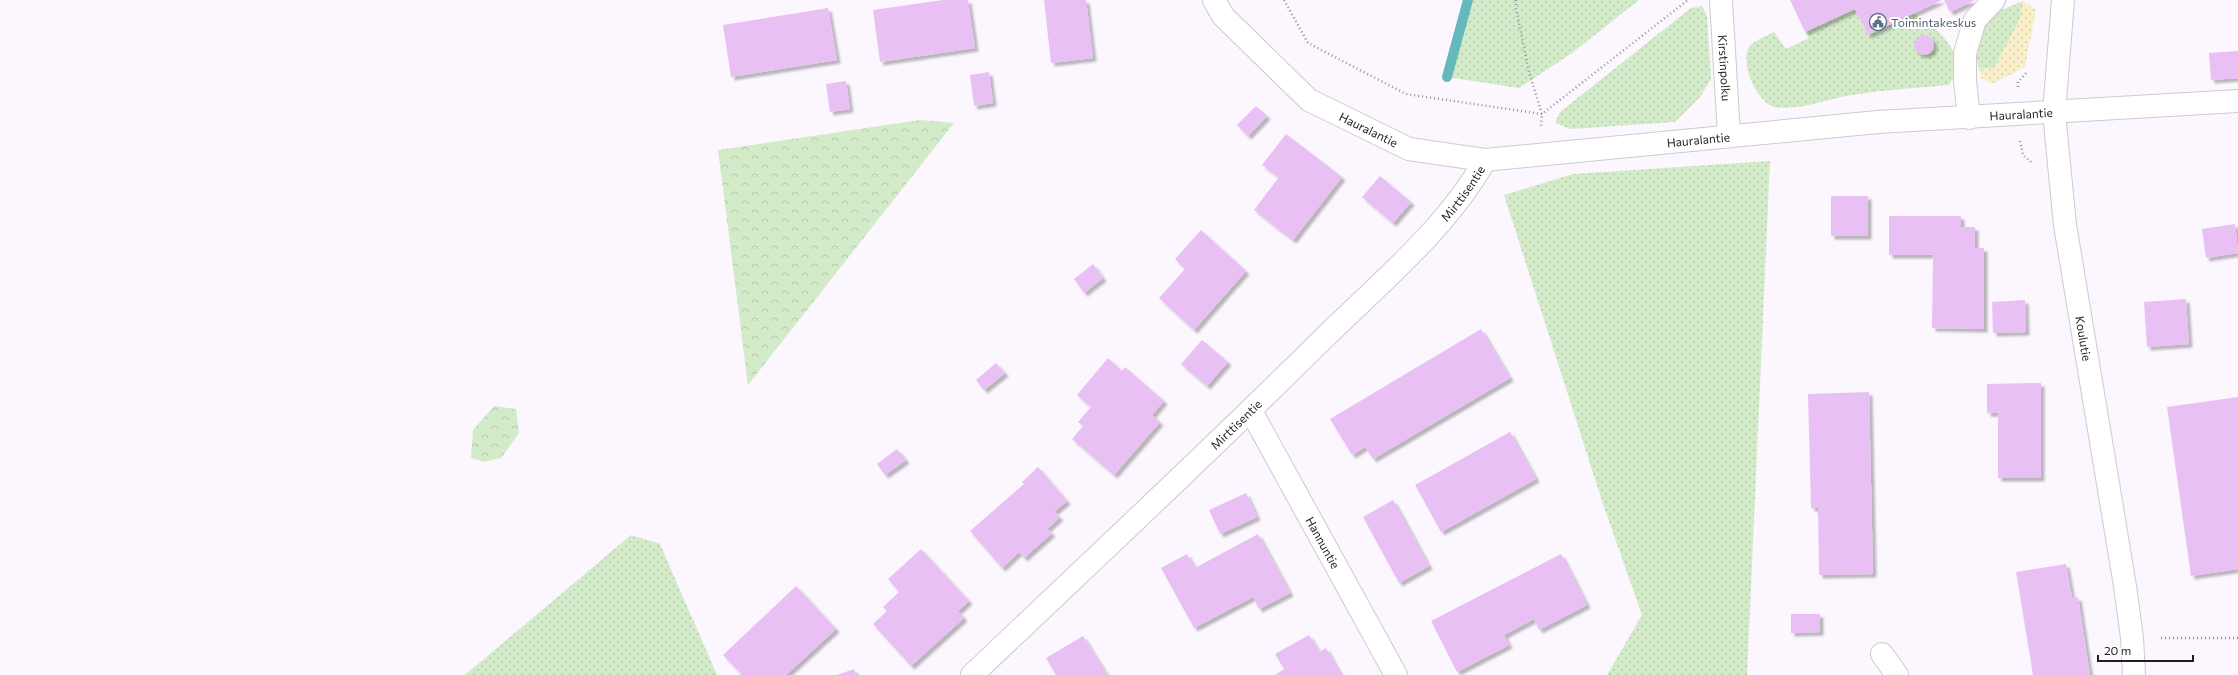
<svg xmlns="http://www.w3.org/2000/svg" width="2238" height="675" font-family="Commissioner,sans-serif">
<defs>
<pattern id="grass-dots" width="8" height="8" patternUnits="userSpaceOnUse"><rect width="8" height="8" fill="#d3ebc8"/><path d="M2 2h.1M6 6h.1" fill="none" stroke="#b5c9ac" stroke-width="1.8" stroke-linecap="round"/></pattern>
<pattern id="forest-crowns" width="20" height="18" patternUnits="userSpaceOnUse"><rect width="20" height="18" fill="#d3ebc8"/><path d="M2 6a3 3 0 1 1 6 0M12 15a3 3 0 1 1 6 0" fill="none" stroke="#b5c9ac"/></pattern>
<pattern id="sand-dots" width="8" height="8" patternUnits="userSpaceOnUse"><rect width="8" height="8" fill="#f9efc9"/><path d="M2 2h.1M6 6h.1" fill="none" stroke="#d5ccac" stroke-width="1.8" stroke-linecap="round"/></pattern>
<filter id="shadow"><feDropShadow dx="3.5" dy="3.5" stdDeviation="1" flood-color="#0004"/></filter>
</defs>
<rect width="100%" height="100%" fill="#fcf6fe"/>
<!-- grass -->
<g fill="url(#grass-dots)">
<polygon points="1468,0 1639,0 1572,53 1519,88 1447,77"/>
<polygon points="2023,1 2020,19 1994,68 1979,69 1976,54 1981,26 2001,10"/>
<polygon points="1702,6 1707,16 1711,79 1700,97 1675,122 1571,129 1555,123 1560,112 1691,8"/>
<path d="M1855 9 1868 35 1914 13C1931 24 1961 47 1956 71 1955 76 1951 81 1949 85 1915 88 1880 90 1846 96 1820 101 1803 110 1775 107 1757 104 1738 60 1750 46 1755 40 1767 36 1774 32L1786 49 1809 38 1805 32Z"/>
<polygon points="1770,161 1747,675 1607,675 1642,615 1603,504 1504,195 1573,174"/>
<polygon points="631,535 660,544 717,675 465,675"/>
</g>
<!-- forest -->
<g fill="url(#forest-crowns)">
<polygon points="920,120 954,123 748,385 718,150"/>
<polygon points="494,406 516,409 519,433 501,458 484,462 471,458 473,430"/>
</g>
<!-- sand -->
<polygon fill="url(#sand-dots)" points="2023,1 2036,10 2025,67 1992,84 1981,78 1979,69 1994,68 2020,19"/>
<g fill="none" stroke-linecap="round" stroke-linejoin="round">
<!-- stream -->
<polyline stroke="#63b9bb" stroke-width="10" points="1447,77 1468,0"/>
</g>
<!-- building -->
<g fill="#e9c0f4" filter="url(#shadow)">
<polygon points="943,0 968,0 975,48 880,62 873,10"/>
<polygon points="1044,0 1086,0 1093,58 1051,63"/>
<polygon points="1790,0 1942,0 1868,35 1855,9 1805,32"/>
<polygon points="1944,0 1975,0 1950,12"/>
<polygon points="828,8 837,60 731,77 723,25"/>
<circle cx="1924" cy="45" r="10"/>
<polygon points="2238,51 2238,78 2211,80 2209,53"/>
<polygon points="989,72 993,103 974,106 970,75"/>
<polygon points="846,81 850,109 830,112 826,84"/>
<polygon points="1256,106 1267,116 1248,136 1237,125"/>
<polygon points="1286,134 1342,177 1293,240 1254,210 1279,177 1262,165"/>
<polygon points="1380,176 1411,202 1393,223 1362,197"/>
<rect x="1831" y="196" width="37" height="40"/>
<polygon points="1889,216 1961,216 1961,227 1975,227 1975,248 1984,248 1984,329 1932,328 1933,255 1889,255"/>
<polygon points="2235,224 2238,253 2206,258 2202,229"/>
<polygon points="1201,230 1246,271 1194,330 1159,298 1185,269 1175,259"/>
<polygon points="1093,264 1103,278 1084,293 1074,279"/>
<polygon points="2186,299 2189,344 2147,347 2144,302"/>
<polygon points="2025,300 2026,332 1993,333 1992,302"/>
<polygon points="1481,329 1510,378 1373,459 1365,447 1352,455 1330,419"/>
<polygon points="1202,340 1228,362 1207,386 1181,364"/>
<polygon points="1108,358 1122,371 1125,367 1164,401 1152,415 1160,422 1114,475 1072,439 1083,426 1078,422 1091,407 1077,395"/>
<polygon points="996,363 1005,373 984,390 976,380"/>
<polygon points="2041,383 2041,478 1998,478 1998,413 1987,413 1987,384"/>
<polygon points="1869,392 1873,574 1819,575 1818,508 1811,508 1808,394"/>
<polygon points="2238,397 2238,569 2191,576 2167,407"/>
<polygon points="1510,432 1536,479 1441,532 1415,485"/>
<polygon points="897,449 906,460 885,475 877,464"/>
<polygon points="1038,467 1067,501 1054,512 1060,517 1047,529 1052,533 1024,558 1019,552 1002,568 970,531 1024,484 1022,482"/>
<polygon points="1246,493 1257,517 1220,534 1209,510"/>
<polygon points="1393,500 1429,566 1399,583 1363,517"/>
<polygon points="1258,534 1290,593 1259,609 1253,597 1194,628 1161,568 1187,554 1195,568"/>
<polygon points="921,549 969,601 958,611 964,618 911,666 873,624 887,611 883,607 899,592 888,579"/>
<polygon points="1561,554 1587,605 1539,630 1534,619 1504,635 1509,645 1457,672 1431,621"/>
<polygon points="2066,564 2072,598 2078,597 2090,675 2033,675 2016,572"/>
<polygon points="796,586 836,629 786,675 742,675 723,655"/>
<polygon points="1791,614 1820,614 1820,632 1791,633"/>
<polygon points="1309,635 1319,652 1326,648 1341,675 1275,675 1284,669 1275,654"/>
<polygon points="1083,636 1107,675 1056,675 1046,658"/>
<polygon points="854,669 856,675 837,675"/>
</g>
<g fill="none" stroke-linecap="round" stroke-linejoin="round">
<!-- minor casing -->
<g stroke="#cfc9d0" stroke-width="24">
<g id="minor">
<path id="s1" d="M1214 0 1223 16 1309 100 1409 149 1485 160 1878 122 2238 101"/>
<path id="s2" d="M1721 0 1729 136"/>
<path id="s3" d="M2063 0 2054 113 2065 225 2125 586 2132 638 2134 675"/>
<polyline points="1969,118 1965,81 1965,53 1975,20 1994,0"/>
<path id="s4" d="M1251 411 1396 675"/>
<polyline points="1882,654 1897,675"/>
<path id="s5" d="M972 675C1090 563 1209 452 1324 338 1379 284 1448 227 1485 160"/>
</g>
</g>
<!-- path -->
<g stroke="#989399" stroke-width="2.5" stroke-dasharray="1 3" stroke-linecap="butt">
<polyline points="1284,0 1308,43 1406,94 1542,114 1688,0"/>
<polyline points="1516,0 1516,8 1529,72 1542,114 1541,126"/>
<polyline points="2018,87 2018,82 2028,71"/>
<polyline points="2020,141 2023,155 2031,162"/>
<polyline points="2161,638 2238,638"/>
</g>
<!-- minor -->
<use href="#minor" stroke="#fff" stroke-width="22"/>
</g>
<!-- icons -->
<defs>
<g id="civic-ring" transform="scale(0.9)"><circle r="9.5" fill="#fff" stroke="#5c6f8a" stroke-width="1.5"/><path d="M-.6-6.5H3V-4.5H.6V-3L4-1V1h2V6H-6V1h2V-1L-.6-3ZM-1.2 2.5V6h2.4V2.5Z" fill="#5c6f8a"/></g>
</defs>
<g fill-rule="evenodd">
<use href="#civic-ring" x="1878" y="22"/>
</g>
<g text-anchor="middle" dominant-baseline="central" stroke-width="4" stroke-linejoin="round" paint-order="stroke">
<!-- service labels -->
<g font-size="12" fill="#4e5e75" stroke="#fff" text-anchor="start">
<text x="1891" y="22">Toimintakeskus</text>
</g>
<!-- street labels -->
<g font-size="12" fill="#211e21" stroke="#fff">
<text stroke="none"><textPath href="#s2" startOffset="68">Kirstinpolku</textPath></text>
<text stroke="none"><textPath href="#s1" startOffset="865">Hauralantie</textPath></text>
<text stroke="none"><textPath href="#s1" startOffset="205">Hauralantie</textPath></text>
<text stroke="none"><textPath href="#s1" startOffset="541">Hauralantie</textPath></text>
<text stroke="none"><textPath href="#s5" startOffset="688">Mirttisentie</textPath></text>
<text stroke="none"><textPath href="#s3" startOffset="341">Koulutie</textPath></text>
<text stroke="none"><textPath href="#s5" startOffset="364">Mirttisentie</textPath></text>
<text stroke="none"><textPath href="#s4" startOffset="150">Hannuntie</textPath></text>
</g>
</g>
<!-- scale -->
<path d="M2098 655v6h95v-6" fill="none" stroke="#211e21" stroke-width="2"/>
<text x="2104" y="655" font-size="12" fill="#211e21" stroke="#ffffff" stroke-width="3" paint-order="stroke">20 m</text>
</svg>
